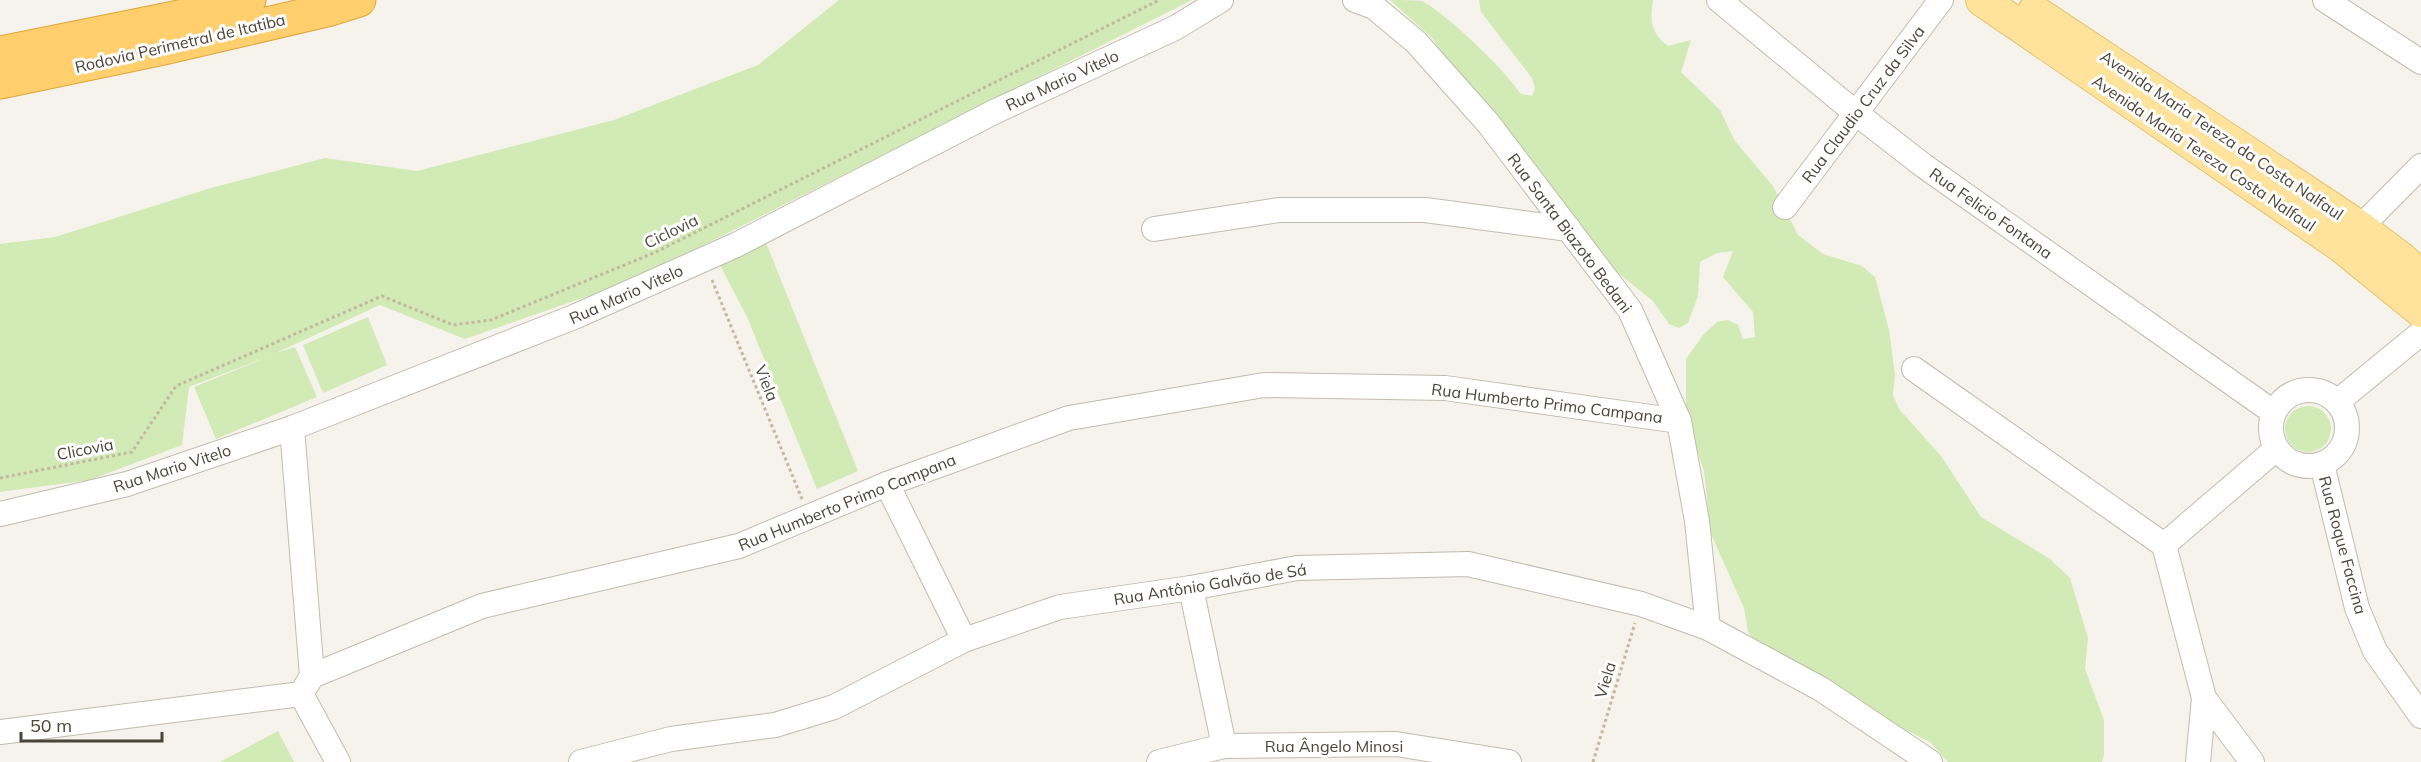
<svg xmlns="http://www.w3.org/2000/svg" width="2421" height="762" font-family="Mulish,sans-serif">
<rect width="100%" height="100%" fill="#f6f3ec"/>
<!-- green -->
<g fill="#d2eab5">
<polygon points="839,0 1192,0 634,280 465,339 380,305 276,353 295,347 317,397 216,439 194,387 275,354 189,387 182,445 90,480 0,492 0,244 55,237 211,188 325,158 417,171 614,120 758,65"/>
<path d="M1390 0C1399 0 1414 0 1422 1 1447 14 1505 70 1521 94L1532 96 1535 88 1532 78 1481 12 1479 0H1653C1650 21 1650 32 1668 46L1691 40 1681 72 1720 110 1735 141 1773 186 1798 235 1823 254 1862 266 1875 277 1889 330 1895 375 1893 395 1899 409 1941 456 1981 517 2050 559 2070 578 2088 638 2085 669 2104 720V755L2102 762H1948L1930 742 1772 664 1748 632 1744 608 1711 534 1704 471 1686 419V359L1704 334 1717 322 1728 320 1738 325 1743 339 1755 337 1753 312 1723 277 1733 251 1717 253 1700 262 1698 296 1688 323 1679 328 1669 324 1653 301 1590 251 1525 177 1432 38Z"/>
<polygon points="766,243 858,471 817,489 747,317 720,265"/>
<polygon points="368,317 387,365 323,393 303,345"/>
<circle cx="2308" cy="429" r="23"/>
<polygon points="278,731 294,762 220,762"/>
</g>
<g fill="none" stroke-linecap="round" stroke-linejoin="round">
<!-- minor casing -->
<g stroke="#c2bbae" stroke-width="26">
<g id="minor">
<polyline points="1355,0 1374,7 1416,42 1488,123 1630,310 1679,421 1697,521 1708,628"/>
<polyline points="1719,0 1857,114 1924,166 2273,412"/>
<polyline points="2325,0 2421,62"/>
<polyline points="1785,207 1941,0"/>
<polyline points="1154,229 1279,210 1425,210 1569,229"/>
<polyline points="2349,239 2421,166"/>
<polyline points="1914,369 2164,545 2204,698 2252,762"/>
<circle cx="2309" cy="428" r="38"/>
<polyline points="2337,402 2421,333"/>
<polyline points="292,428 312,676"/>
<polyline points="2322,464 2357,608 2375,651 2421,716"/>
<polyline points="887,484 964,640"/>
<polyline points="0,514 127,484 292,428 574,317 736,245 994,112 1175,28 1221,0"/>
<polyline points="2164,545 2276,449"/>
<polyline points="1191,588 1224,746"/>
<polyline points="301,694 338,762"/>
<polyline points="0,732 301,694 312,676 482,606 739,546 887,484 1069,418 1264,385 1445,388 1679,421"/>
<polyline points="581,762 671,739 775,725 834,707 964,640 1060,607 1191,588 1297,568 1468,564 1641,604 1708,628 1821,689 1930,762"/>
<polyline points="1159,762 1224,746 1396,744 1509,762"/>
<polyline points="2198,762 2204,698"/>
</g>
</g>
<!-- major casing -->
<g stroke="#e6c16a" stroke-width="34">
<g id="major">
<polyline points="1982,0 2341,246 2421,311"/>
<polyline points="2034,11 2361,228 2402,259 2421,277"/>
</g>
</g>
<!-- highway casing -->
<g stroke="#e0a43c" stroke-width="35">
<g id="highway">
<polyline points="0,53 199,13 249,0"/>
<polyline points="0,82 163,48 327,10 359,0"/>
</g>
</g>
<!-- path -->
<g stroke="#c4b79f" stroke-width="3" stroke-dasharray="3 3" stroke-linecap="butt">
<polyline points="712,280 802,499"/>
<polyline points="0,478 132,452 176,386 382,296 453,325 491,320 656,252 1159,0"/>
<polyline points="1593,762 1635,623"/>
</g>
<!-- minor -->
<use href="#minor" stroke="#fff" stroke-width="24"/>
<!-- major -->
<use href="#major" stroke="#ffe39c" stroke-width="32"/>
<!-- highway -->
<use href="#highway" stroke="#ffcf6e" stroke-width="33"/>
</g>
<g text-anchor="middle" dominant-baseline="central" stroke-width="6" stroke-linejoin="round" paint-order="stroke">
<!-- street labels -->
<g font-size="16" fill="#4b4439" stroke="#fff">
<text transform="translate(180 43) rotate(-13)">Rodovia Perimetral de Itatiba</text>
<text transform="translate(1062 80) rotate(-25)">Rua Mario Vitelo</text>
<text transform="translate(1863 104) rotate(-53)">Rua Claudio Cruz da Silva</text>
<text transform="translate(2222 135) rotate(34)">Avenida Maria Tereza da Costa Nalfaul</text>
<text transform="translate(2204 153) rotate(34)">Avenida Maria Tereza Costa Nalfaul</text>
<text transform="translate(1991 213) rotate(35)">Rua Felicio Fontana</text>
<text transform="translate(671 231) rotate(-26)">Ciclovia</text>
<text transform="translate(1570 233) rotate(53)">Rua Santa Biazoto Bedani</text>
<text transform="translate(626 294) rotate(-24)">Rua Mario Vitelo</text>
<text transform="translate(767 383) rotate(68)">Viela</text>
<text transform="translate(1547 403) rotate(7)">Rua Humberto Primo Campana</text>
<text transform="translate(85 449) rotate(-11)">Clicovia</text>
<text transform="translate(172 468) rotate(-18)">Rua Mario Vitelo</text>
<text transform="translate(847 502) rotate(-22)">Rua Humberto Primo Campana</text>
<text transform="translate(2343 545) rotate(75)">Rua Roque Faccina</text>
<text transform="translate(1210 584) rotate(-9)">Rua Antônio Galvão de Sá</text>
<text transform="translate(1605 680) rotate(-73)">Viela</text>
<text x="1334" y="746">Rua Ângelo Minosi</text>
</g>
</g>
<!-- scale -->
<path d="M21 732v9h141v-9" fill="none" stroke="#4b4439" stroke-width="3"/>
<text x="30" y="732" font-size="18" fill="#4b4439" stroke="#ffffff" stroke-width="4.5" paint-order="stroke">50 m</text>
</svg>
